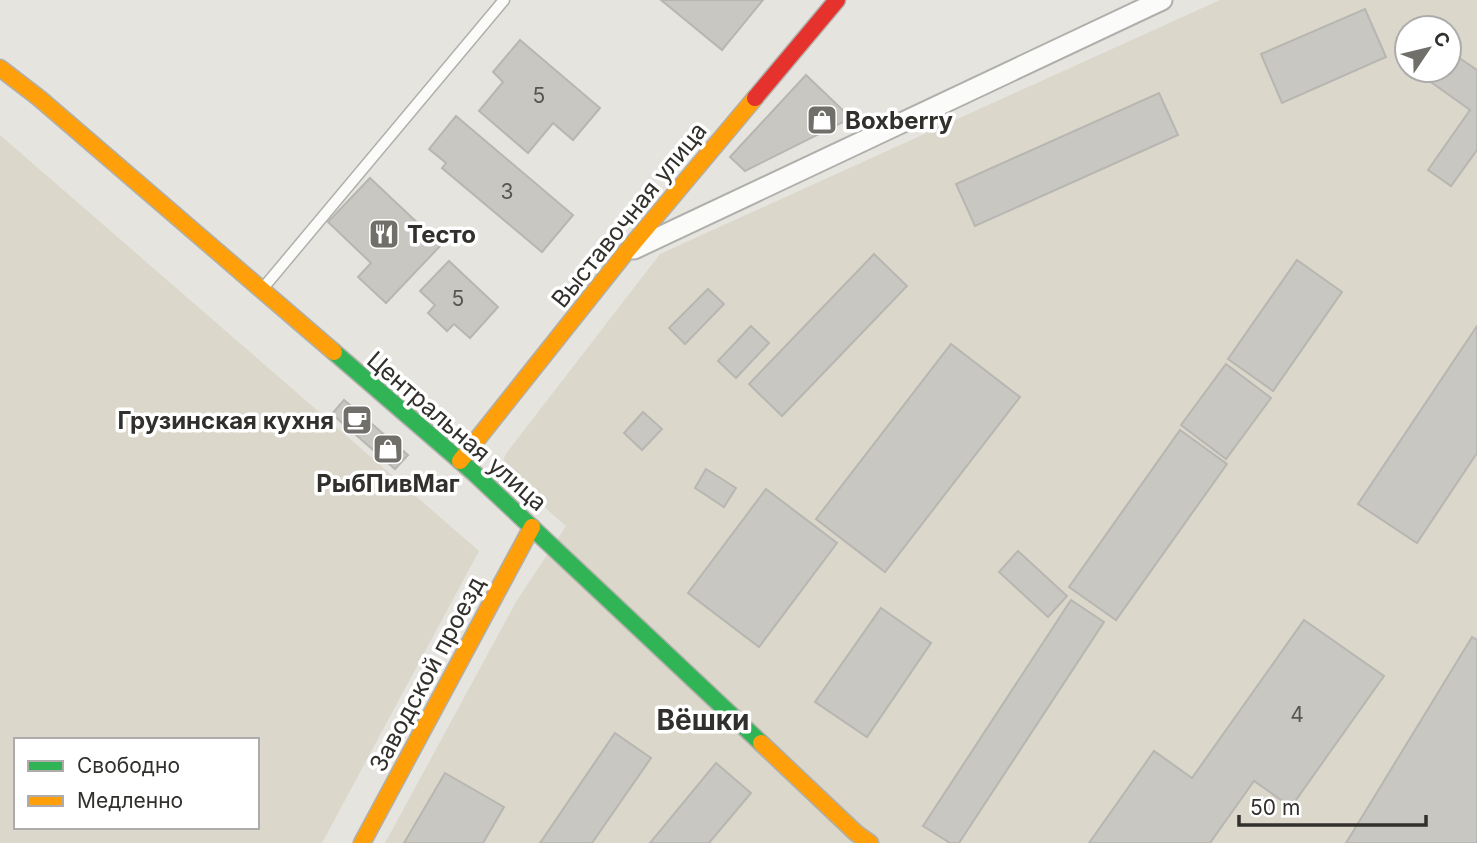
<svg xmlns="http://www.w3.org/2000/svg" width="1477" height="843" font-family="Inter,sans-serif">
<rect width="100%" height="100%" fill="#e5e4de"/>
<!-- built -->
<g fill="#dbd7cb" fill-rule="evenodd">
<path d="M1220 0H1477V843H385L516 602 566 526 501 469 505 455 660 254ZM1407 28H1449V70H1407Z"/>
<path d="M0 135 479 551 322 843H0ZM16 740H257V827H16Z"/>
</g>
<!-- building -->
<g fill="#c8c7c2" stroke="#b7b6b1" stroke-width="2">
<polygon points="661,0 763,0 722,50"/>
<polygon points="1365,9 1386,57 1282,103 1261,54"/>
<polygon points="520,40 600,108 573,140 553,123 528,153 479,111 503,82 493,72"/>
<polygon points="1449,51 1477,70 1477,150 1451,186 1428,170 1470,110 1414,70 1449,70"/>
<polygon points="806,75 851,118 745,171 730,157"/>
<polygon points="1159,93 1178,135 975,226 956,184"/>
<polygon points="456,116 573,215 542,252 442,168 446,163 429,149"/>
<polygon points="370,178 441,245 386,303 358,277 371,263 328,222"/>
<polygon points="874,254 907,286 782,416 749,384"/>
<polygon points="1297,260 1342,292 1273,391 1228,359"/>
<polygon points="449,261 498,307 470,338 454,324 447,331 428,313 435,305 420,291"/>
<polygon points="708,289 724,304 685,344 669,328"/>
<polygon points="751,326 769,343 736,378 718,361"/>
<polygon points="1477,326 1477,453 1417,543 1358,504"/>
<polygon points="951,344 1020,397 885,572 816,519"/>
<polygon points="1226,364 1271,398 1226,459 1181,425"/>
<polygon points="344,400 408,455 395,469 332,414"/>
<polygon points="643,412 662,429 642,450 624,433"/>
<polygon points="1180,430 1227,464 1116,620 1069,587"/>
<polygon points="706,469 736,488 724,507 695,488"/>
<polygon points="766,489 837,543 759,647 688,593"/>
<polygon points="1018,551 1067,596 1048,617 999,572"/>
<polygon points="1071,600 1104,622 959,843 950,843 923,826"/>
<polygon points="881,608 931,643 867,737 815,702"/>
<polygon points="1304,620 1384,676 1291,807 1254,781 1210,843 1089,843 1154,751 1192,778"/>
<polygon points="1472,637 1477,640 1477,843 1346,843"/>
<polygon points="615,733 651,758 592,843 540,843"/>
<polygon points="716,763 751,793 709,843 650,843"/>
<polygon points="445,773 504,807 483,843 404,843"/>
</g>
<g fill="none" stroke-linecap="round" stroke-linejoin="round">
<!-- lane casing -->
<g stroke="#b0afab" stroke-width="13">
<polyline id="lane" points="264,287 504,0"/>
</g>
<!-- street casing -->
<g stroke="#b0afab" stroke-width="23">
<polyline id="street" points="634,249 1162,0"/>
</g>
<!-- fast casing -->
<g stroke="#b0afab" stroke-width="19">
<polyline id="fast" points="334,352 473,472 761,743"/>
</g>
<!-- slow casing -->
<g stroke="#b0afab" stroke-width="19">
<g id="slow">
<polyline points="0,68 39,98 334,352"/>
<polyline points="460,461 626,252 755,98"/>
<polyline points="761,743 856,833 870,843"/>
<polyline points="362,843 532,527"/>
</g>
</g>
<!-- jam casing -->
<g stroke="#b0afab" stroke-width="19">
<polyline id="jam" points="755,98 837,0"/>
</g>
<!-- lane -->
<use href="#lane" stroke="#fbfbfa" stroke-width="10"/>
<!-- street -->
<use href="#street" stroke="#fbfbfa" stroke-width="19"/>
<!-- fast -->
<use href="#fast" stroke="#30b455" stroke-width="16"/>
<!-- slow -->
<use href="#slow" stroke="#ff9f0a" stroke-width="16"/>
<!-- jam -->
<use href="#jam" stroke="#e5322d" stroke-width="16"/>
</g>
<!-- icons -->
<defs>
<g id="shop-square" transform="scale(1.575)"><rect x="-9" y="-9" width="18" height="18" rx="4" fill="#706f6a" stroke="#fff"/><path d="M-5-2.5h2.3a2.7 3.5 0 0 1 5.4 0H5L5.5 6h-11ZM-1.5-2.5h3a1.5 2.3 0 0 0-3 0Z" fill="#fff"/></g>
<g id="restaurant-square" transform="scale(1.575)"><rect x="-9" y="-9" width="18" height="18" rx="4" fill="#706f6a" stroke="#fff"/><path d="M-5-6h1v4h1v-4h1v4h1v-4h1v5L-1.5 .5V6h-2V.5L-5-1ZM5-6V6H3V1.5H1.5Q1.5-4 5-6Z" fill="#fff"/></g>
<g id="cafe-square" transform="scale(1.575)"><rect x="-9" y="-9" width="18" height="18" rx="4" fill="#706f6a" stroke="#fff"/><path d="M-5.5-4.5H6V0H3Q3 3.5 0 3.5H-2.5Q-5.5 3.5-5.5 0ZM3-3.2v2h1.7v-2ZM-6 4.5H4V6H-6Z" fill="#fff"/></g>
</defs>
<g fill-rule="evenodd">
<use href="#shop-square" x="822" y="120"/>
<use href="#restaurant-square" x="384" y="234"/>
<use href="#cafe-square" x="357" y="420"/>
<use href="#shop-square" x="388" y="449"/>
</g>
<g text-anchor="middle" dominant-baseline="central" stroke-width="7" stroke-linejoin="round" paint-order="stroke">
<!-- number labels -->
<g font-size="21" fill="#575652">
<text x="539" y="95">5</text>
<text x="507" y="191">3</text>
<text x="458" y="298">5</text>
<text x="1297" y="714">4</text>
</g>
<!-- poi labels -->
<g font-size="24" font-weight="bold" fill="#31302c" stroke="#fff" text-anchor="start">
<text x="845" y="120">Boxberry</text>
<text x="407" y="234">Тесто</text>
<text x="334" y="420" text-anchor="end">Грузинская кухня</text>
<text x="388" y="483" text-anchor="middle">РыбПивМаг</text>
</g>
<!-- street labels -->
<g font-size="24" fill="#31302c" stroke="#fff">
<text transform="translate(629 215) rotate(-51)">Выставочная улица</text>
<text transform="translate(457 431) rotate(41)">Центральная улица</text>
<text transform="translate(427 674) rotate(-62)">Заводской проезд</text>
</g>
<!-- quarter labels -->
<g font-size="28" font-weight="bold" fill="#31302c" stroke="#fff">
<text x="703" y="720">Вёшки</text>
</g>
</g>
<!-- legend -->
<rect x="14" y="738" width="245" height="91" fill="#ffffff" stroke="#adacab" stroke-width="2"/>
<rect x="28" y="761" width="35" height="10" fill="#30b455" stroke="#adacab" stroke-width="2"/>
<text x="77" y="773" font-size="21" fill="#31302c">Свободно</text>
<rect x="28" y="796" width="35" height="10" fill="#ff9f0a" stroke="#adacab" stroke-width="2"/>
<text x="77" y="808" font-size="21" fill="#31302c">Медленно</text>
<!-- north arrow -->
<g transform="translate(1428 49) rotate(55)"><circle r="33" fill="#ffffff" stroke="#adacab" stroke-width="2"/>
<path d="M0-5L12 26L0 18L-12 26Z" fill="#706f6a"/>
<text y="-10" font-size="19" font-weight="bold" text-anchor="middle" fill="#31302c">С</text>
</g>
<!-- scale -->
<path d="M1239 815v10h187v-10" fill="none" stroke="#31302c" stroke-width="3.5"/>
<text x="1250" y="815" font-size="21" fill="#31302c" stroke="#ffffff" stroke-width="5" paint-order="stroke">50 m</text>
</svg>
